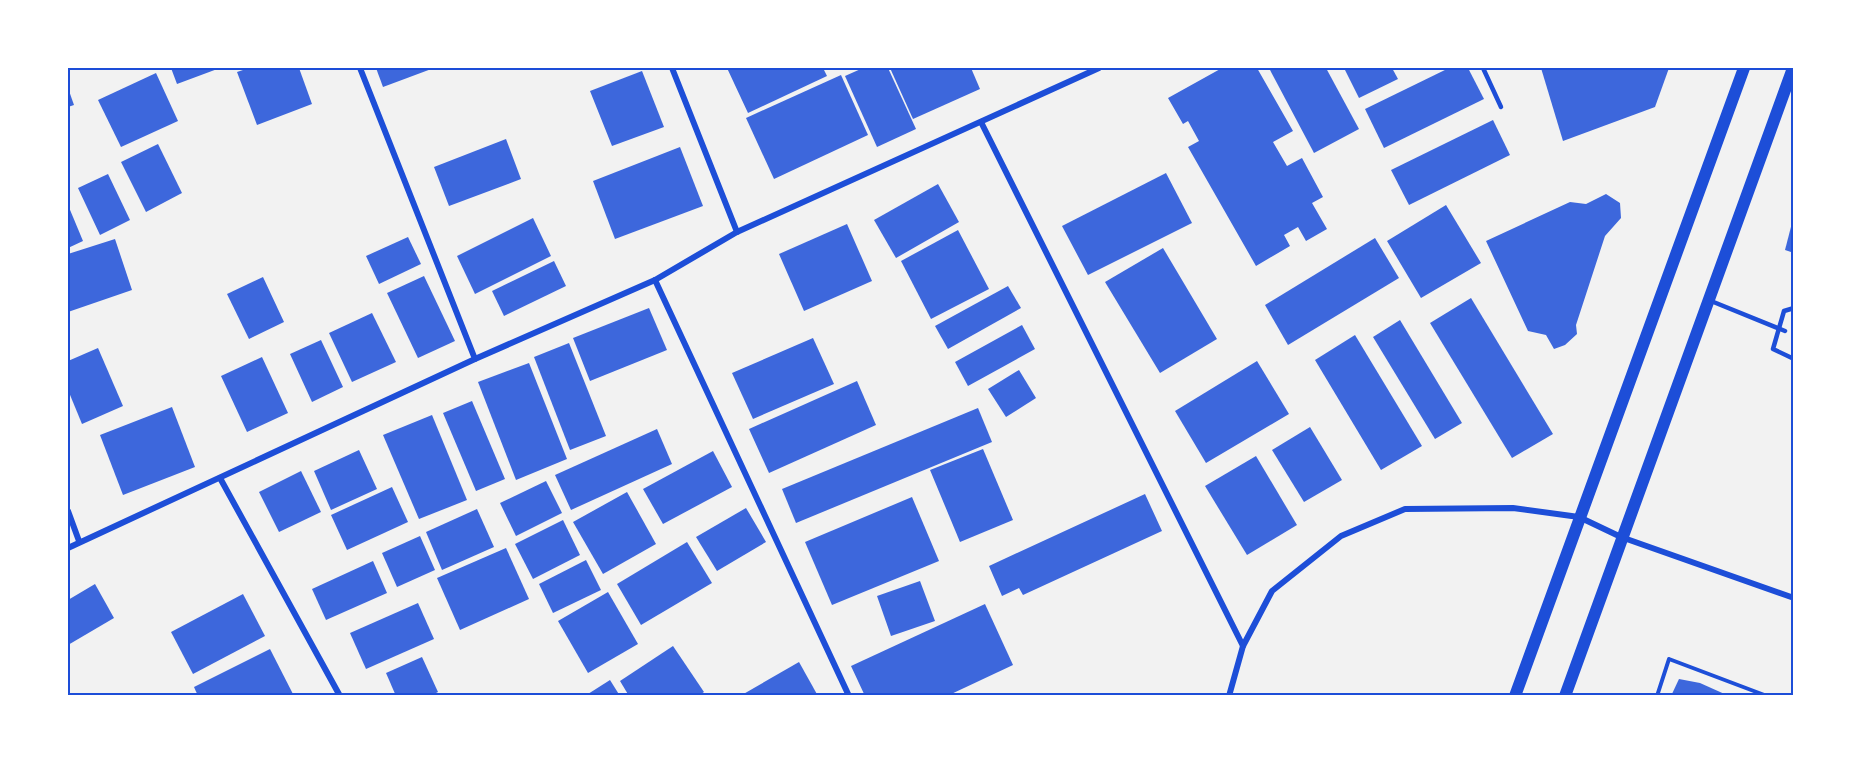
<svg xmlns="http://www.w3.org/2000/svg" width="1861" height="763" font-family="'IBM Plex Sans',sans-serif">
<rect width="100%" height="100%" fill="#f2f2f2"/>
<!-- building -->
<g fill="#3d67dc">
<polygon points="171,68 220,68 177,84"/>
<polygon points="249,68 299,68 312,104 257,125 237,72"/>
<polygon points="376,68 434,68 383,87"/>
<polygon points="727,68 823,68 827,76 748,113"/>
<polygon points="863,68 888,68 916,129 877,147 845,76"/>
<polygon points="890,68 971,68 980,89 913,119"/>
<polygon points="1222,68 1257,68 1293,131 1273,142 1287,166 1302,158 1323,197 1312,203 1327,229 1306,241 1298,227 1284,235 1290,246 1256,266 1188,147 1199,141 1188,121 1183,124 1168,98"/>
<polygon points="1269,68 1326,68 1359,129 1314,153"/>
<polygon points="1344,68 1392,68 1398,79 1359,98"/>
<polygon points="1449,68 1468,68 1484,99 1384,148 1365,109"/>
<polygon points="1541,68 1669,68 1655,107 1563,141"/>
<polygon points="642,71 664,127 612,146 590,91"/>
<polygon points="156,73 178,121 121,147 98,100"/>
<polygon points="841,75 868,135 774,179 746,118"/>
<polygon points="68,88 74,105 68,107"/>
<polygon points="1493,120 1510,155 1409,205 1391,170"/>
<polygon points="506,139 521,179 449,206 434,167"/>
<polygon points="158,144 182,193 146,212 121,162"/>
<polygon points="680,147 703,206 615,239 593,181"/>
<polygon points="1166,173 1192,223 1088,275 1062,226"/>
<polygon points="108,174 130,220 100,235 78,188"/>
<polygon points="938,184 959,222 896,258 874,220"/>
<polygon points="1606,194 1620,203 1621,218 1605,236 1576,325 1577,334 1565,345 1554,349 1546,335 1528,331 1486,241 1570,202 1586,204"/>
<polygon points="68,205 83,241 68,248"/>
<polygon points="1446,205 1481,263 1421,298 1387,241"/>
<polygon points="533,218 551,256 475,294 457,256"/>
<polygon points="1793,219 1794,219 1794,253 1785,250"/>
<polygon points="847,224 872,281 804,311 779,254"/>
<polygon points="958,230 989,289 931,319 901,261"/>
<polygon points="408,237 421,264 379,284 366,256"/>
<polygon points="1375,238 1399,278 1288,345 1265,305"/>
<polygon points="115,239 132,290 68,312 68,254"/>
<polygon points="1163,248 1217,339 1160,373 1105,282"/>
<polygon points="554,261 566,286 504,316 492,291"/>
<polygon points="424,276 455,341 418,358 387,293"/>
<polygon points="263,277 284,322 249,339 227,294"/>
<polygon points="1008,286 1021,308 948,349 935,326"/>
<polygon points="1471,298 1553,434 1512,458 1430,323"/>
<polygon points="649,308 667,350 590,381 573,338"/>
<polygon points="372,313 396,362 352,382 329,333"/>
<polygon points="1400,320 1462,423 1435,439 1373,337"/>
<polygon points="1022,325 1035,349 968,386 955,362"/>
<polygon points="1355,335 1422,446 1381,470 1315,360"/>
<polygon points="813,338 834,384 753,419 732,373"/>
<polygon points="321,340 343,387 312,402 290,354"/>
<polygon points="569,343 606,436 570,450 534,357"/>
<polygon points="98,348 123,406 82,424 68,390 68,361"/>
<polygon points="262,357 288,413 247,432 221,376"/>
<polygon points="1257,361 1289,414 1206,463 1175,411"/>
<polygon points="529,363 567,459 516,480 478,382"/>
<polygon points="1019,370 1036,398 1006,417 988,389"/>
<polygon points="857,381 876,425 769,473 749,429"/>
<polygon points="472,401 505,479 476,491 443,413"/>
<polygon points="172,407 195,467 123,495 100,435"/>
<polygon points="978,408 992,442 796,523 782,489"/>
<polygon points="432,415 467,500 419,519 383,435"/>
<polygon points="1310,427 1342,480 1304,502 1272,450"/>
<polygon points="657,429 672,464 571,510 555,475"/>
<polygon points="983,449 1013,520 960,542 930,470"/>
<polygon points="359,450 377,489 331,510 314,471"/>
<polygon points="713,451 732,487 663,524 643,489"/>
<polygon points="1256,456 1297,525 1247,555 1205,486"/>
<polygon points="301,471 321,512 279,532 259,492"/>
<polygon points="546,481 562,513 516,536 500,503"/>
<polygon points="392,487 408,522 347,550 331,515"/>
<polygon points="627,492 656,544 603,574 573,522"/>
<polygon points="1145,494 1162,531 1023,595 1019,588 1002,596 989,566"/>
<polygon points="912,497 939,561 832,605 805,542"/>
<polygon points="746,508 766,542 717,571 696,537"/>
<polygon points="477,509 494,547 442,570 426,532"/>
<polygon points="563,520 580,555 533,579 515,544"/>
<polygon points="420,536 435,570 397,587 382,553"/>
<polygon points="687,542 712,583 641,625 617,584"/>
<polygon points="506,548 529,599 460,630 437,578"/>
<polygon points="586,560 601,590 553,613 539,584"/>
<polygon points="373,561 387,593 326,620 312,589"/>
<polygon points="920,581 935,621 891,636 877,596"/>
<polygon points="95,584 114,618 68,645 68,600"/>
<polygon points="608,592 638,644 588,673 558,621"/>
<polygon points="243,594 265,636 193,674 171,632"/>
<polygon points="418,603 434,639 366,669 350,633"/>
<polygon points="985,604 1013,665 947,696 865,696 851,666"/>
<polygon points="673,646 704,692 698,696 629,696 620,681"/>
<polygon points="270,649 294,696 198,696 194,687"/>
<polygon points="422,657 438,692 430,696 396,696 386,673"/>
<polygon points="799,662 818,696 740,696"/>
<polygon points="1679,679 1700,683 1729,696 1671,696"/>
<polygon points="610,680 620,696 589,696 588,694"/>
</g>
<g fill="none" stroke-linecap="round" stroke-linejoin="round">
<!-- path -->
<polyline stroke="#1d4ed8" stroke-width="4" points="1657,696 1669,659 1767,696"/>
<!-- service -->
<g stroke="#1d4ed8" stroke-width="4.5">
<polyline points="1483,68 1501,107"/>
<polyline points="1711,301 1785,331"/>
<polyline points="1794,308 1784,311 1773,349 1794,359"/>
</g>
<!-- minor -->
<g stroke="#1d4ed8" stroke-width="6">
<polyline points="360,68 475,359"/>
<polyline points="672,68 737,232"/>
<polyline points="981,122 1243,646"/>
<polyline points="655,280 849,696"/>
<polyline points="220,478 340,696"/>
<polyline points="68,511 79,541"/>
<polyline points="68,548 475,359 655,280 737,232 1099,68"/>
<polyline points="1229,696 1243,646 1272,591 1341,536 1405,509 1513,508 1579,517 1621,537 1794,598"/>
</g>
<!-- secondary -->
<g stroke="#1d4ed8" stroke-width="12">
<polyline points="1515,696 1744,68"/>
<polyline points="1565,696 1793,68"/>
</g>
</g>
<!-- border -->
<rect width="1861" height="763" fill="none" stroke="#ffffff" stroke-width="138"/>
<rect x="69" y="69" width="1723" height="625" fill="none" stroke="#1d4ed8" stroke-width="2"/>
</svg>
